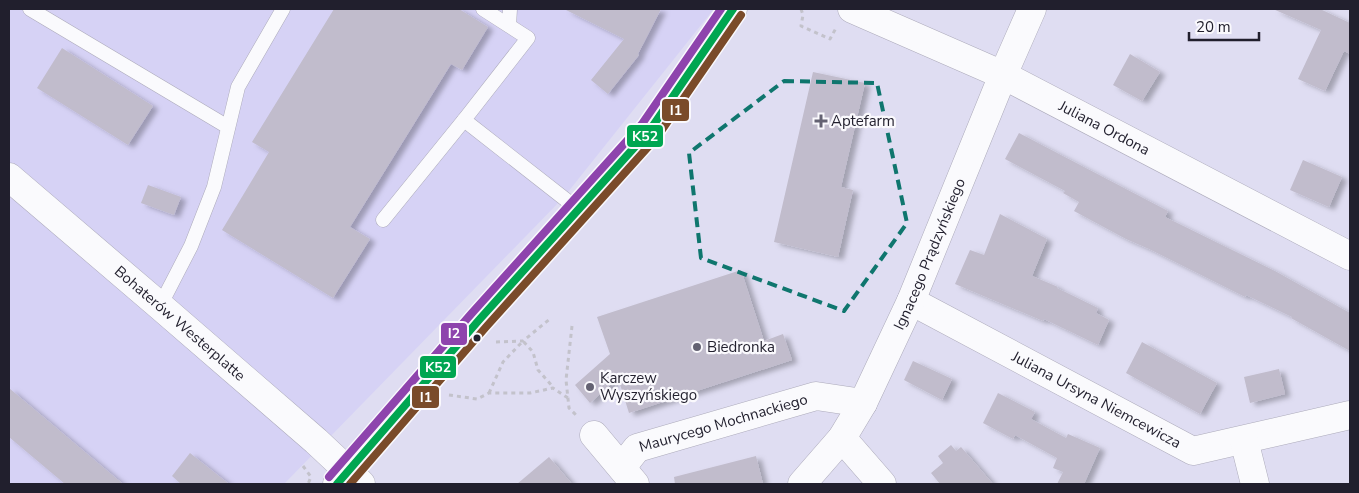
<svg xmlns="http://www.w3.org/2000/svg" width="1359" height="493" font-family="'Nunito Sans',sans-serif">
<defs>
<filter id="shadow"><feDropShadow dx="5.5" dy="3" stdDeviation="2.5" flood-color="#0004"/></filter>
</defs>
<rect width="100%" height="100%" fill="#dfddf2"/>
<!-- built -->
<polygon fill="#d6d2f5" points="9,9 712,9 713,10 564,197 284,484 9,484"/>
<!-- building -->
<g fill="#c1bccc" filter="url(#shadow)">
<polygon points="334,9 459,9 488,27 462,70 451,64 350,227 370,239 333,298 222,230 269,152 252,142"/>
<polygon points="564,9 661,9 638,54 639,55 608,94 591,80 624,39"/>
<polygon points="1273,9 1320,9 1350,23 1350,54 1344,51 1325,91 1298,79 1321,30"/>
<polygon points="62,48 153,106 128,145 37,88"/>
<polygon points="1130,54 1160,72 1142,101 1113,85"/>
<polygon points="813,72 865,83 841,187 853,190 838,257 774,242"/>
<polygon points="1019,133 1168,211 1165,217 1275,271 1350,313 1350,351 1291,318 1292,317 1246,295 1245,297 1149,249 1126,239 1074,211 1079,202 1063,193 1065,191 1005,159"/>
<polygon points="1303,160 1342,177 1329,207 1290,190"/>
<polygon points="148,185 181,197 174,215 141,203"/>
<polygon points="1000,214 1047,239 1032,276 1058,287 1057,288 1098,308 1096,313 1109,320 1098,345 1044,319 1043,321 955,284 970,250 984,255"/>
<polygon points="741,270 764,341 783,334 792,360 629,413 618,378 590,403 575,385 610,354 597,317"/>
<polygon points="1142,342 1217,383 1200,414 1126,373"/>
<polygon points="913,361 952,379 942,400 904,380"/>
<polygon points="1279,369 1285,394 1250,403 1244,377"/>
<polygon points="9,388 123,484 65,484 9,437"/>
<polygon points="998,393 1035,412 1031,419 1066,438 1068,434 1100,448 1084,484 1057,484 1063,472 1053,468 1057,458 1015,435 1013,439 983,423"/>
<polygon points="951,445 956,451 961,447 993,484 940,484 931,473 943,463 938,456"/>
<polygon points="190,453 229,484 181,484 172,476"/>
<polygon points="756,456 763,484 675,484 674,477"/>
<polygon points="549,457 572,484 517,484"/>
</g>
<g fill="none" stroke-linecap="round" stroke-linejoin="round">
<!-- lane casing -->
<g stroke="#acaaba" stroke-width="15">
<g id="lane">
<polyline points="30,9 228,127"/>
<polyline points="483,9 528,38 464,120 579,210"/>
<polyline points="509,25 510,9"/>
<polyline points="383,220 464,120"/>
<polyline points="160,306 191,246 214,187 238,87 283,9"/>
</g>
</g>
<!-- street casing -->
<g stroke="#acaaba" stroke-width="29">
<g id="street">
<path id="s1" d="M852 9 1003 75 1350 256"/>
<path id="s2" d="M911 301 1193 451 1350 415"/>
<polyline points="594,435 635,484"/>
<polyline points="842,438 882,484"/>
<polyline points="1244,440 1255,484"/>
<path id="s3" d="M622 467 637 448 816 396 863 403"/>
<polyline points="348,471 361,484"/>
<path id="s4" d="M802 484 842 438 863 403 911 301 1003 75 1032 9"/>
</g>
</g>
<!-- secondary casing -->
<g stroke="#acaaba" stroke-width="29">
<g id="secondary">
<path id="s5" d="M9 177 160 306 316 441 348 471"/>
<polyline points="337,484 479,320 650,130 733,9"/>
</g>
</g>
<!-- path -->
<g stroke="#c3c2cb" stroke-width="3" stroke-dasharray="4 4" stroke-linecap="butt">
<polyline points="801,9 803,15 801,26 830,39 836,28"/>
<polyline points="572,326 566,380 569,408 577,416"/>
<polyline points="496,342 523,341 551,318"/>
<polyline points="489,393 503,362 523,341 533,352 538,370 553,387"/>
<polyline points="449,395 477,399 489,393 530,393 553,388 568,398"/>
<polyline points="303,466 311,477 308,484"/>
</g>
<!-- lane -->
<use href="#lane" stroke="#fafafd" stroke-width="14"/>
<!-- street -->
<use href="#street" stroke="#fafafd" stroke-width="28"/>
<!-- secondary -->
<use href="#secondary" stroke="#fafafd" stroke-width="28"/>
<!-- bus-1 casing -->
<g stroke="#faf9fd" stroke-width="11">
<polyline id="bus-1" points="337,484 479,320 650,130 733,9"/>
</g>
<!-- bus-2 casing -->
<g stroke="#faf9fd" stroke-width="11">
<polyline id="bus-2" points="350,484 486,327 657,137 741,15"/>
</g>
<!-- bus-3 casing -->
<g stroke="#faf9fd" stroke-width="11">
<polyline id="bus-3" points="329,477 472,313 642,124 721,9"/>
</g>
<!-- bus-1 -->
<use href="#bus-1" stroke="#00a651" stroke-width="8"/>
<!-- bus-2 -->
<use href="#bus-2" stroke="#7a4b2a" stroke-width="8"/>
<!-- bus-3 -->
<use href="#bus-3" stroke="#8e44ad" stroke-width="8"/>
</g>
<!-- marked area -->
<path fill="none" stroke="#0f766e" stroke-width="4" stroke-dasharray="10 6" stroke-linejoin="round" d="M784 81 877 83 907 223 844 311 701 258 689 153Z"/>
<!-- markers -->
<g fill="#646272" stroke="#faf9fd" stroke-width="2">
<path d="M818.5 113.5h5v5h5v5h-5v5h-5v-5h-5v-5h5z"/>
<circle cx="697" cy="347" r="5"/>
<circle cx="590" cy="387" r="5"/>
</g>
<circle fill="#211f2d" stroke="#faf9fd" stroke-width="2" cx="477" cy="338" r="4.5"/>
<g text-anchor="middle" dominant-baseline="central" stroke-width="4.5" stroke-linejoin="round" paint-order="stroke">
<!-- poi labels -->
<g font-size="15" fill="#211f2d" stroke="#faf9fd" text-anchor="start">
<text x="831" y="121">Aptefarm</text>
<text x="707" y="347">Biedronka</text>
<text x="600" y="378">Karczew<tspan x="600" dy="17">Wyszyńskiego</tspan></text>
</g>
<!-- street labels -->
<g font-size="15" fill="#211f2d" stroke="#faf9fd">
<text stroke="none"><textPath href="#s1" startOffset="279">Juliana Ordona</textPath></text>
<text stroke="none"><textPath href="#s4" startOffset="265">Ignacego Prądzyńskiego</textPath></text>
<text stroke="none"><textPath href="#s5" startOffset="225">Bohaterów Westerplatte</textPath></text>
<text stroke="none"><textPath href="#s2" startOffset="210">Juliana Ursyna Niemcewicza</textPath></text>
<text stroke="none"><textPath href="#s3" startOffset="114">Maurycego Mochnackiego</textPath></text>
</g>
</g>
<g stroke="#faf9fd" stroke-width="2">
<rect x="661" y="98" width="29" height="24" rx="5" fill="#7a4b2a"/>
<rect x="626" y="124" width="38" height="24" rx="5" fill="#00a651"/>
<rect x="440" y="322" width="28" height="24" rx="5" fill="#8e44ad"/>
<rect x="419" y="355" width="38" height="24" rx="5" fill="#00a651"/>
<rect x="411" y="385" width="29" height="24" rx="5" fill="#7a4b2a"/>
</g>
<g font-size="14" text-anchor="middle" font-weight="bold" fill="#fff">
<text x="676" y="115">I1</text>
<text x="645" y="141">K52</text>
<text x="454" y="338">I2</text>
<text x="438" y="372">K52</text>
<text x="426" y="402">I1</text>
</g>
<!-- border -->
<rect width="1359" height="493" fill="none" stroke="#211f2d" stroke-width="20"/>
<!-- scale -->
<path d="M1189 32v8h70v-8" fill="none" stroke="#211f2d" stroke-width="2.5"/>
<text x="1196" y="32" font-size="15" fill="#211f2d" stroke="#faf9fd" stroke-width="4" paint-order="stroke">20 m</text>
</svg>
